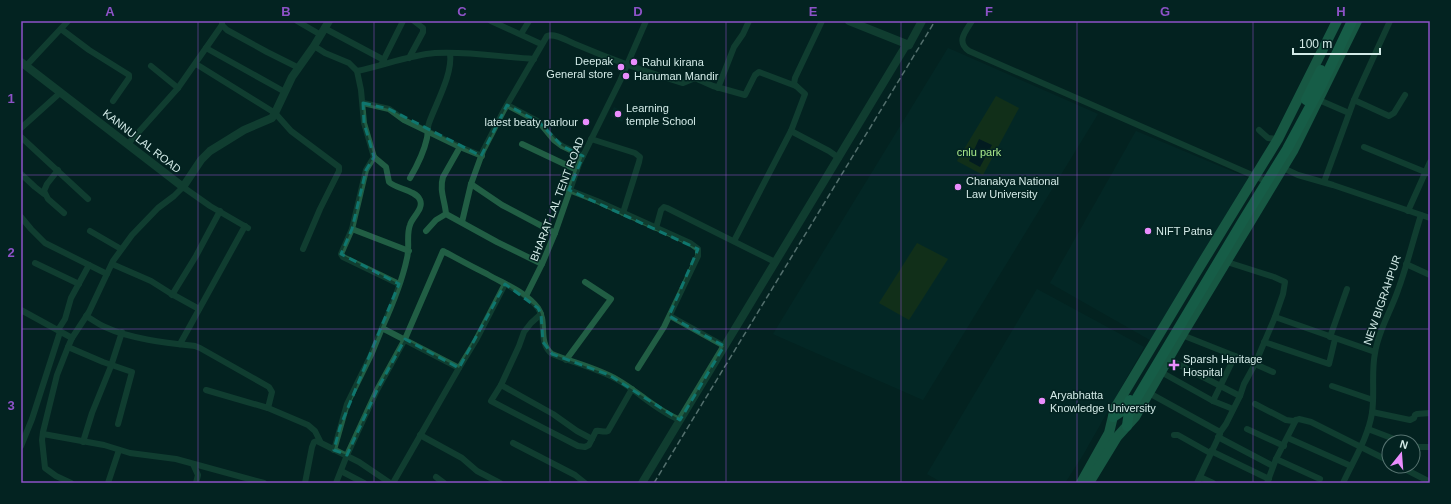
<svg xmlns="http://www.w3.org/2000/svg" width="1451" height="504" font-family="Helvetica,sans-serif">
<rect width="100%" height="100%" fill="#032321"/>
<!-- built -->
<g fill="#042e2b">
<polygon points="948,48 1098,114 923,400 773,334"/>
<polygon points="614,107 626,113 622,122 610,116"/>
<polygon points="1136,131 1248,178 1150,340 1050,283"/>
<polygon points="1037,289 1144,347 1083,455 1065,483 943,483 927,474"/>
</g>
<!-- green -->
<g fill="#223f10">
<polygon points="996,96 1019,108 983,175 957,161"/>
<polygon points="917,243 948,259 909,320 879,303"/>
</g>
<!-- water -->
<polygon fill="#001221" points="979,139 992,145 980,167 969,161"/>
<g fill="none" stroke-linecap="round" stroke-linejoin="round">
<!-- minor -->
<g stroke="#215e44" stroke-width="6">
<polyline points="297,21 321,35"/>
<polyline points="491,21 541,44"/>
<path d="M972 21C965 32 956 42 969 51L1268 182"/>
<polyline points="1390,21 1354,100 1389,116 1394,113 1405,95"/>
<polyline points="222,22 222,25 227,30 267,52 299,68"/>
<polyline points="324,28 384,60"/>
<polyline points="61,29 89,50 129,75 129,78 113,101"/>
<polyline points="521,34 529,21"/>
<polyline points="314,46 325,53 349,63 357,71 361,90 364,123 374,157 366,170 352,229 341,254 343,257 399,284"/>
<polyline points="206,48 285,92"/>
<polyline points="409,58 423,32 423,28 414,21"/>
<polyline points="382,63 403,21"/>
<polyline points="196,64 275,113 291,131 339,167 339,171 320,209 303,249"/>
<polyline points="26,66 68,21"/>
<polyline points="151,66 178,88"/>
<path d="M357 71C382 66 410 55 435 53 468 51 501 57 534 59"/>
<polyline points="718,88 734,47 743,34 749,21"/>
<polyline points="1319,100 1349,113"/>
<path d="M363 103 389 109 404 120 460 147 443 177C439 190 445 201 446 214"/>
<polyline points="507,105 539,122 554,140 562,146 583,156"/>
<polyline points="21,128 61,92"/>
<polyline points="1259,130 1268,138 1278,139"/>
<polyline points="791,131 829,151 839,158"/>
<polyline points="21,137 88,199"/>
<polyline points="591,139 635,153 640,157 639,162 623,213"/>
<polyline points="128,144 178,88 222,25"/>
<polyline points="522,144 577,170"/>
<polyline points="460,147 482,156"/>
<polyline points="1364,147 1430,174"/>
<path d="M374 157 386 167 389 182C396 189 416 190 420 200 424 209 412 217 410 225 406 235 410 247 407 258 402 282 392 306 382 328L459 368 476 340 505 284"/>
<polyline points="1283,168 1298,175 1333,185 1430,218"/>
<polyline points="58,170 47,184 44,191 48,199 64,213"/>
<polyline points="21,174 35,187 44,194"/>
<path d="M410 178C417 166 424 152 427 138 428 133 427 128 429 123 436 103 453 74 450 53"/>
<polyline points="1324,182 1354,100"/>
<polyline points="471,184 502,205 555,233"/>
<polyline points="569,190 597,201 690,243 698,249 698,256 664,327 638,368"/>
<polyline points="1408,211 1430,162"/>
<polyline points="21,217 31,229 45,243 107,274"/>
<path d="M462 222 471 184 483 151 504 110 547 36C556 33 567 41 575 44 610 59 646 72 683 83L695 78 713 86 745 95 755 75 759 72 796 86"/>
<polyline points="656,228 661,210 664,207 667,208 775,262"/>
<polyline points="352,229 409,251"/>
<polyline points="90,231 121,249"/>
<polyline points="426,231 436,220 446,214 497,242 542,264"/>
<polyline points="734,241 791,131 805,94 794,84 795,78 822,21"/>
<polyline points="1227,262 1274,277 1285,282 1283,294 1275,317 1375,352"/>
<polyline points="35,263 79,284"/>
<polyline points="112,264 151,281 170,293 199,309"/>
<polyline points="1406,264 1430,275"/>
<polyline points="172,295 196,256 220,211"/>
<polyline points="526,296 542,264 555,233 579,164 620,81 646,21"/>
<polyline points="21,310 72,338"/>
<path d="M541 314 531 323 524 332 519 346 501 385 491 401 578 446 585 447 589 445 596 431C601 430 603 433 608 431L632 389"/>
<path d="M86 316C92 319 98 324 105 327 130 339 168 343 195 346L200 348 269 387 272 392 268 408"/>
<polyline points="670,316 724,346"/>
<polyline points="58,330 65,319 71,298 89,265"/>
<polyline points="1182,335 1255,364 1273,372"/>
<polyline points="1330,337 1347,289"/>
<polyline points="1264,342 1329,364 1335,339"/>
<polyline points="180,344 245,226"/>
<polyline points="68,347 103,362 132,372 118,424"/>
<polyline points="1168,359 1240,396"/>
<polyline points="566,360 611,299 585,282"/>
<polyline points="1161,372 1213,401 1233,409"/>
<polyline points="501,385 553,414 577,431 592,439"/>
<polyline points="1332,386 1373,400"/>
<polyline points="206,390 268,408 308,425 315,431 320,441"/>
<polyline points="1149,393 1218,431 1221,431 1226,424 1240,396 1244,384 1255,364 1275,317"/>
<polyline points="1213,401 1235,356"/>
<polyline points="1255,404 1286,420 1293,421 1299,419 1311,422 1389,461"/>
<polyline points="1372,412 1410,420 1414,418 1415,415 1417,414 1430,413"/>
<polyline points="1247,429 1284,446"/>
<polyline points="1368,429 1402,442"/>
<polyline points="43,434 104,445 130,453 176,459 264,483"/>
<polyline points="420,435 462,458 477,471 500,483"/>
<polyline points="1174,435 1178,435 1210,453"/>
<polyline points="1218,437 1273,466"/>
<polyline points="1288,438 1351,466"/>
<polyline points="83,442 92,413 111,366 122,332"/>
<polyline points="513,443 575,475 585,483"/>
<polyline points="21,446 32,419 60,332"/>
<polyline points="1413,446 1419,447 1430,447"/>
<polyline points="334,450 347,404 371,355 382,328"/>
<polyline points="1211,451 1269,479"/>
<polyline points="1276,459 1320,479"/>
<polyline points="193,464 198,475 196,483"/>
<polyline points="1399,466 1430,482"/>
<polyline points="341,471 364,483"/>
<polyline points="436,477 444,483"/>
<polyline points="1200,477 1213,483"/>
<polyline points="71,483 56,476 45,468 42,440 43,432 57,375 68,347 72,338 89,312 113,261 132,235 158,208 174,196 183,187 210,206 248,228"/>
<polyline points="108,483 119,450"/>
<polyline points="305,483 312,447 314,442 317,441 359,462 390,483"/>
<path d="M336 483 347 455 377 390 405 339 443 251C458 259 472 267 487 274 504 284 526 292 538 308 548 322 537 342 552 354 574 363 597 368 618 380 639 392 657 411 680 420"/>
<polyline points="393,483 459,368"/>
<polyline points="1197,483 1220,434"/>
<polyline points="1267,483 1276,459 1296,420"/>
<path d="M1343 483C1353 461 1368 438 1372 413 1375 393 1371 373 1375 353 1378 331 1391 311 1398 290 1407 266 1413 240 1421 215"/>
</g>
<!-- tertiary -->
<g stroke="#215e44" stroke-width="8">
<polyline points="849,21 909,45"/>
<polyline points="21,62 183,187 201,160 210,151 244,130 272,118 275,113 292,77 314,46 329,21"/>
<polyline points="642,483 905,47 909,45 922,21"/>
</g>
<!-- primary -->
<g stroke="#30996e" stroke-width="10">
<polyline points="1081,483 1109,433 1115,408 1199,268 1278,139 1337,21"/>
<polyline points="1089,483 1117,437 1135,417 1182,335 1293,151 1357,21"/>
</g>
<!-- trunk -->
<g stroke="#2ea576" stroke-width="10">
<polyline points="1306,100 1321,70"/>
<polyline points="1113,417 1125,409 1130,400"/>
<polyline points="1127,426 1129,411 1242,222 1287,149 1320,88 1352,21"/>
</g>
<!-- rail -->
<polyline stroke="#b5cdca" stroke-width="1.5" stroke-dasharray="6 3" stroke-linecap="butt" points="654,483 935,21"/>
</g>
<!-- marked area -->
<path d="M0 0H1451V504H0ZM363 103 389 109 481 156 507 105 539 122 562 146 583 156 569 190 698 249 669 316 724 346 680 420 609 375 552 354 543 342 541 314 538 308 505 284 459 368 405 339 377 390 347 455 334 450 340 427 399 284 341 254 352 229 366 170 374 157 364 123Z" fill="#032321" fill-opacity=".55" fill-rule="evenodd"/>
<path fill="none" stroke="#0f766e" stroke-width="3" stroke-dasharray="8 5" stroke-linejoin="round" d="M363 103 389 109 481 156 507 105 539 122 562 146 583 156 569 190 698 249 669 316 724 346 680 420 609 375 552 354 543 342 541 314 538 308 505 284 459 368 405 339 377 390 347 455 334 450 340 427 399 284 341 254 352 229 366 170 374 157 364 123Z"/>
<!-- grid -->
<path fill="none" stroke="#8d52c7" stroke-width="1" stroke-opacity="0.55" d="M198 21V483M374 21V483M550 21V483M726 21V483M901 21V483M1077 21V483M1253 21V483M21 175H1430M21 329H1430"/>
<!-- markers -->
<g fill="#ea8dfd" stroke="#032321" stroke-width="1.5">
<circle cx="634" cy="62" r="4"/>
<circle cx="621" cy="67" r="4"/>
<circle cx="626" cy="76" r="4"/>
<circle cx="618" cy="114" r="4"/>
<circle cx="586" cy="122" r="4"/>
<circle cx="958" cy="187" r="4"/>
<circle cx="1148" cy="231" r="4"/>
<path d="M1172 359h4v4h4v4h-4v4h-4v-4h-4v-4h4z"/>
<circle cx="1042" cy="401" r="4"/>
</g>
<g text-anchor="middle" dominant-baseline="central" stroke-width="3" stroke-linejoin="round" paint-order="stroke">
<!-- poi labels -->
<g font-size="11" fill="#d3eae7" stroke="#032321" text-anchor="start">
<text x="613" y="61" text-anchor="end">Deepak<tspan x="613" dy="13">General store</tspan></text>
<text x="642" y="62">Rahul kirana</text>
<text x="634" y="76">Hanuman Mandir</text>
<text x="626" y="108">Learning<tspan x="626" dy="13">temple School</tspan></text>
<text x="578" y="122" text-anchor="end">latest beaty parlour</text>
<text x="966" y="181">Chanakya National<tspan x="966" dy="13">Law University</tspan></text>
<text x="1156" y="231">NIFT Patna</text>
<text x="1183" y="359">Sparsh Haritage<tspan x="1183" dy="13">Hospital</tspan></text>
<text x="1050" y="395">Aryabhatta<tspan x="1050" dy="13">Knowledge University</tspan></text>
</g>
<!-- street labels -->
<g font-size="11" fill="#d3eae7" stroke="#032321">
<text transform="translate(142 141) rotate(38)">KANNU LAL ROAD</text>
<text transform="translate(557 199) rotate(-69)">BHARAT LAL TENT ROAD</text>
<text transform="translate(1382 300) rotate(-71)">NEW BIGRAHPUR</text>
</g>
<!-- park labels -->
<g font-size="11" fill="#a9e88a" stroke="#032321">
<text x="979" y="152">cnlu park</text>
</g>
</g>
<!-- border -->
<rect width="1451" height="504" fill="none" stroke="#032321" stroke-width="44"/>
<!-- north arrow -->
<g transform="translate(1401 454) rotate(17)"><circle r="19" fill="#032321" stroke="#567370"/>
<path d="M0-3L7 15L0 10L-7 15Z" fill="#ea8dfd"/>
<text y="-6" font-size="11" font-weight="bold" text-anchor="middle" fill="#d3eae7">N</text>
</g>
<!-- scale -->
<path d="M1293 48v6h87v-6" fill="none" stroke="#d3eae7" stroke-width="2"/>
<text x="1299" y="48" font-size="12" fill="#d3eae7" stroke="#032321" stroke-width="3" paint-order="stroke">100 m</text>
<rect x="22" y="22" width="1407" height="460" fill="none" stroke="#8d52c7" stroke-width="1.5"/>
<g font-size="13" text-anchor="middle" font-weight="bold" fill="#8d52c7">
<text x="110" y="16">A</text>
<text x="286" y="16">B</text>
<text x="462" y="16">C</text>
<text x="638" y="16">D</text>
<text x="813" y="16">E</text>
<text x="989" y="16">F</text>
<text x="1165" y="16">G</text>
<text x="1341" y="16">H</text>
<text x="11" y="103">1</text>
<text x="11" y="257">2</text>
<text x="11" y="410">3</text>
</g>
</svg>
